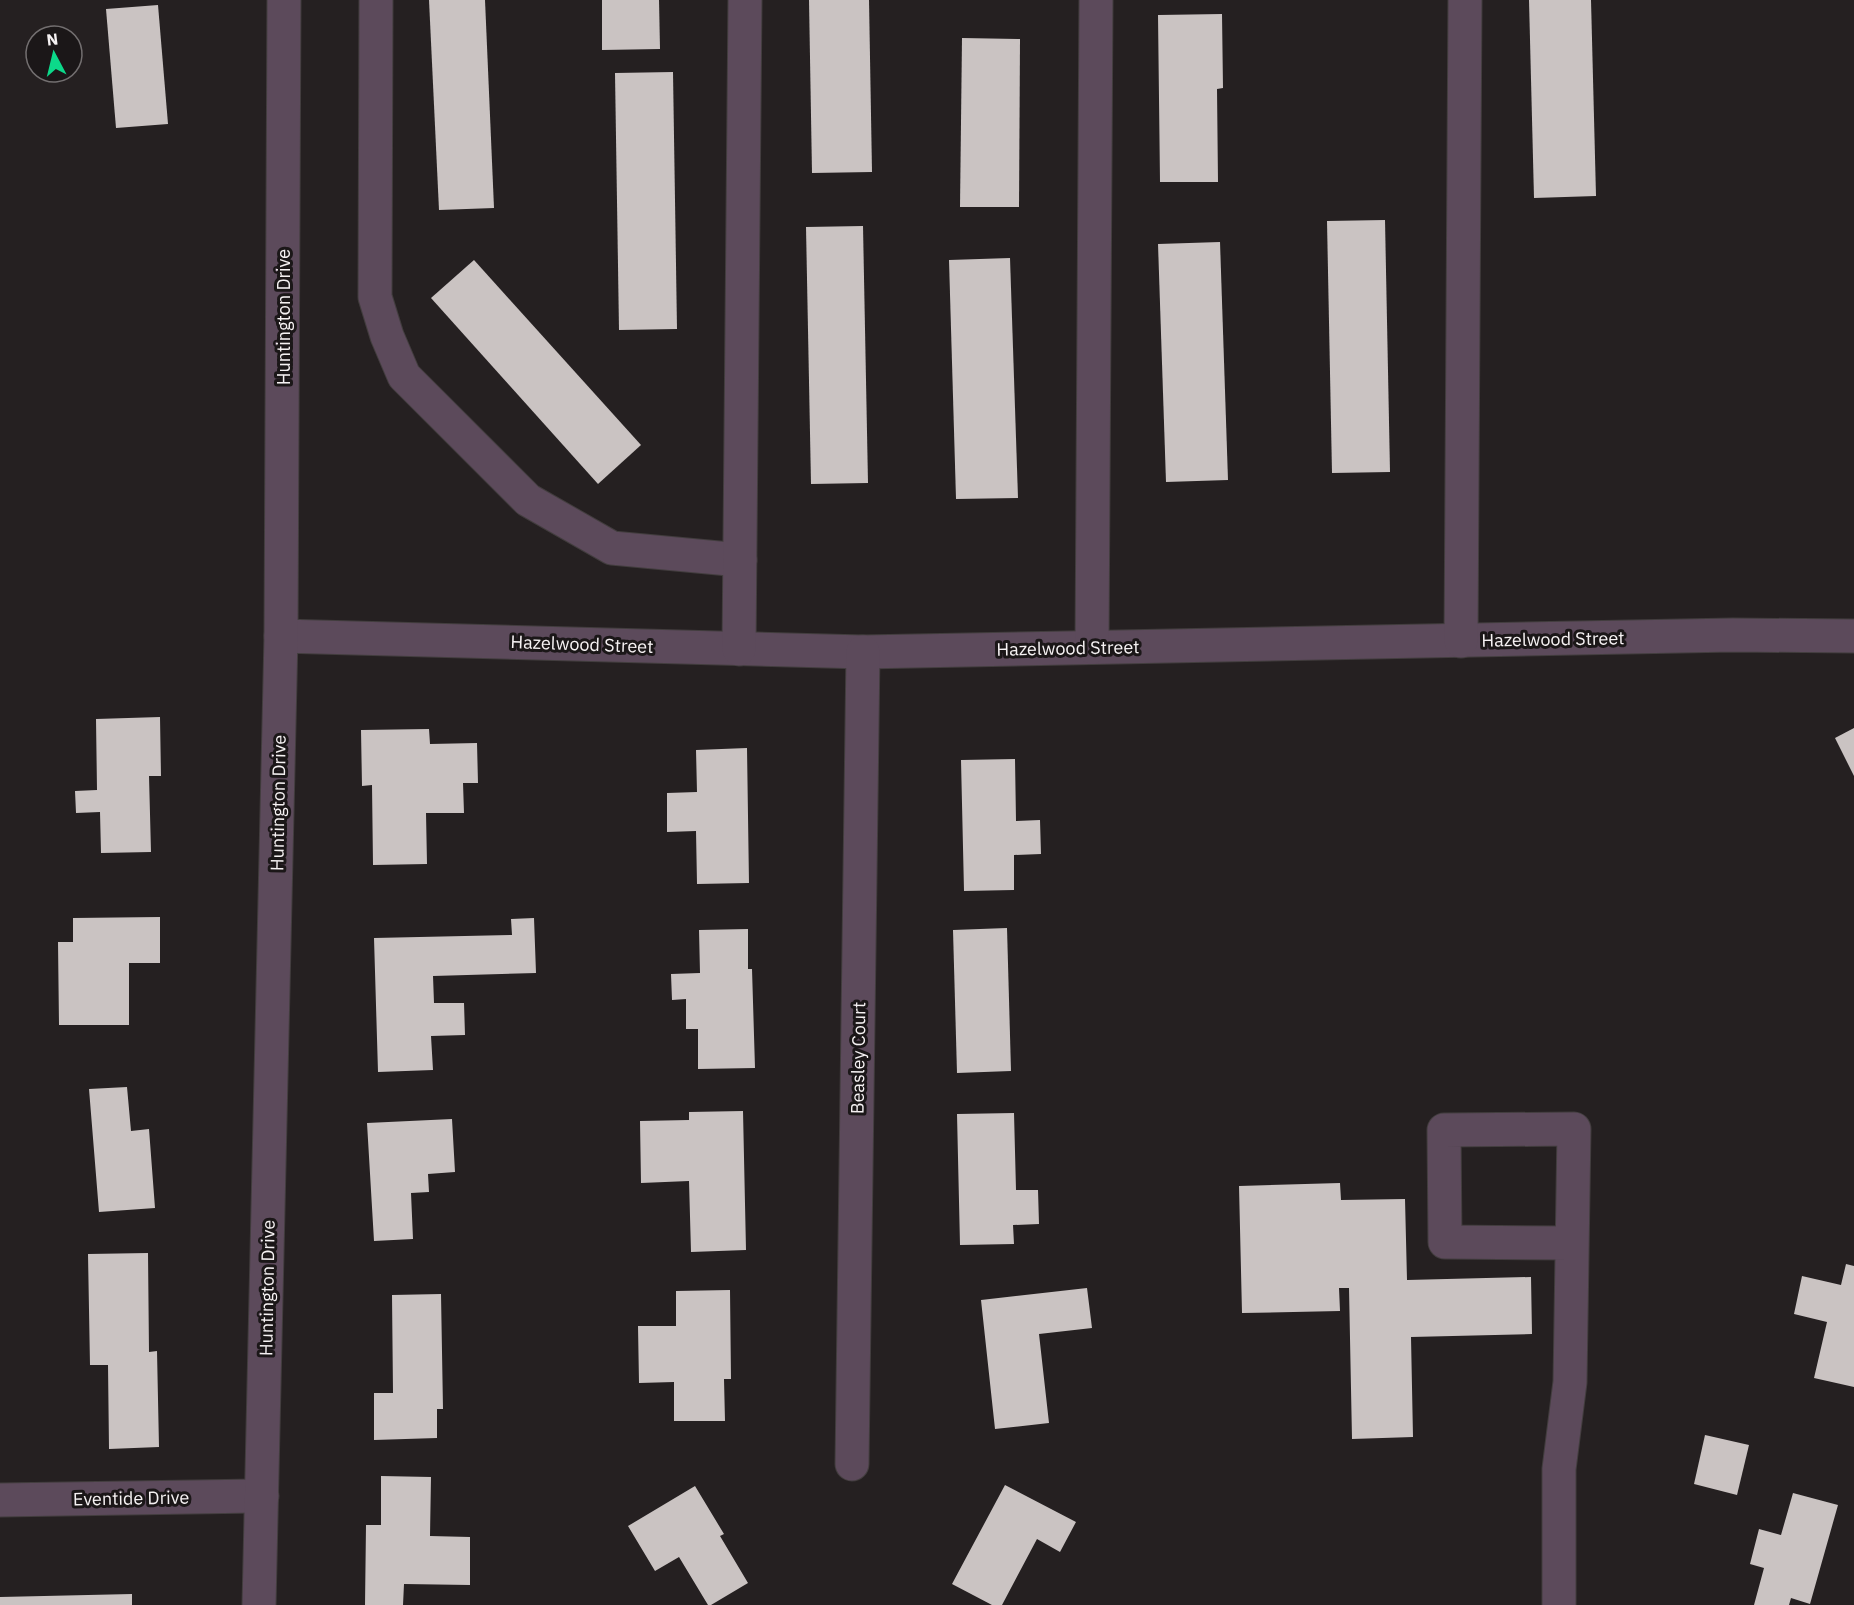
<svg xmlns="http://www.w3.org/2000/svg" width="1854" height="1605" font-family="'IBM Plex Sans',sans-serif">
<rect width="100%" height="100%" fill="#252021"/>
<!-- building -->
<g fill="#cac3c2">
<polygon points="429,0 485,0 494,208 439,210"/>
<polygon points="602,0 659,0 660,49 602,50"/>
<polygon points="809,0 869,0 872,172 812,173"/>
<polygon points="1529,0 1591,0 1596,196 1534,198"/>
<polygon points="158,5 168,124 116,128 106,9"/>
<polygon points="1222,14 1223,88 1217,89 1218,182 1160,182 1158,15"/>
<polygon points="962,38 1020,39 1019,207 960,207"/>
<polygon points="673,72 677,329 619,330 615,73"/>
<polygon points="1385,220 1390,472 1332,473 1327,221"/>
<polygon points="863,226 868,483 811,484 806,227"/>
<polygon points="1220,242 1228,480 1166,482 1158,244"/>
<polygon points="1010,258 1018,498 956,499 949,260"/>
<polygon points="474,260 641,445 598,484 431,298"/>
<polygon points="160,717 161,776 149,776 151,852 101,853 100,812 76,813 75,791 97,790 96,719"/>
<polygon points="1854,728 1854,776 1835,738"/>
<polygon points="429,729 430,744 477,743 478,783 463,783 464,813 426,813 427,864 373,865 372,785 362,786 361,730"/>
<polygon points="747,748 749,883 697,884 696,831 667,832 667,793 697,792 696,750"/>
<polygon points="1015,759 1016,821 1040,820 1041,854 1014,855 1014,890 964,891 961,760"/>
<polygon points="160,917 160,963 129,963 129,1025 59,1025 58,942 73,942 73,918"/>
<polygon points="534,918 536,973 433,976 434,1003 464,1003 465,1035 431,1036 433,1070 378,1072 374,938 512,935 511,919"/>
<polygon points="1007,928 1011,1071 957,1073 953,930"/>
<polygon points="748,929 748,969 752,969 755,1068 698,1069 698,1029 686,1029 686,999 672,1000 671,974 700,973 699,930"/>
<polygon points="127,1087 131,1131 149,1129 155,1208 99,1212 89,1089"/>
<polygon points="743,1111 746,1250 691,1252 689,1181 641,1183 640,1121 689,1120 689,1112"/>
<polygon points="1014,1113 1016,1190 1038,1190 1039,1224 1013,1225 1014,1244 960,1245 957,1114"/>
<polygon points="452,1119 455,1172 428,1174 429,1192 411,1193 413,1239 374,1241 367,1123"/>
<polygon points="1340,1183 1341,1200 1405,1199 1407,1280 1531,1277 1532,1334 1411,1337 1413,1437 1352,1439 1349,1288 1339,1288 1340,1311 1242,1313 1239,1186"/>
<polygon points="148,1253 149,1352 157,1351 159,1447 109,1449 108,1365 90,1365 88,1254"/>
<polygon points="1846,1264 1854,1266 1854,1387 1814,1378 1827,1322 1794,1314 1802,1276 1841,1285"/>
<polygon points="1087,1288 1092,1328 1039,1334 1049,1423 995,1429 981,1300"/>
<polygon points="730,1290 731,1379 724,1379 725,1421 674,1421 674,1382 639,1383 638,1326 676,1326 676,1291"/>
<polygon points="441,1294 443,1409 437,1409 437,1438 374,1440 374,1393 393,1393 392,1295"/>
<polygon points="1705,1435 1749,1445 1737,1495 1694,1484"/>
<polygon points="381,1476 431,1477 430,1536 470,1537 470,1585 404,1584 403,1605 365,1605 366,1525 381,1525"/>
<polygon points="1005,1485 1076,1522 1060,1552 1037,1539 1002,1605 992,1605 952,1584"/>
<polygon points="695,1486 724,1534 720,1536 748,1583 711,1605 708,1605 679,1557 655,1571 628,1526"/>
<polygon points="1793,1493 1838,1505 1810,1604 1791,1598 1789,1605 1754,1605 1764,1568 1750,1564 1759,1529 1781,1535"/>
<polygon points="132,1594 132,1605 0,1605 0,1597"/>
</g>
<g fill="none" stroke-linecap="round" stroke-linejoin="round">
<!-- minor casing -->
<g stroke="#423d3e" stroke-width="35">
<g id="minor">
<polyline points="376,0 375,297 387,336 404,376 528,500 612,548 740,560"/>
<polyline points="281,636 863,652 1733,635 1854,636"/>
<polyline points="1461,641 1465,0"/>
<polyline points="1092,647 1096,0"/>
<polyline points="739,649 745,0"/>
<polyline points="852,1464 863,652"/>
<polyline points="0,1500 262,1496"/>
<polyline points="259,1605 281,636 284,0"/>
<polyline points="1559,1605 1559,1469 1570,1382 1574,1129 1444,1130 1445,1242 1571,1243"/>
</g>
</g>
<!-- minor -->
<use href="#minor" stroke="#5c4a5b" stroke-width="33"/>
</g>
<g text-anchor="middle" dominant-baseline="central" stroke-width="6" stroke-linejoin="round" paint-order="stroke">
<!-- street labels -->
<g font-size="18" fill="#f6f2f3" stroke="#1b1718">
<text transform="translate(283 317) rotate(-90)">Huntington Drive</text>
<text transform="translate(1553 639) rotate(-1)">Hazelwood Street</text>
<text transform="translate(582 644) rotate(2)">Hazelwood Street</text>
<text transform="translate(1068 648) rotate(-1)">Hazelwood Street</text>
<text transform="translate(278 803) rotate(-89)">Huntington Drive</text>
<text transform="translate(858 1058) rotate(-89)">Beasley Court</text>
<text transform="translate(267 1288) rotate(-89)">Huntington Drive</text>
<text transform="translate(131 1498) rotate(-1)">Eventide Drive</text>
</g>
</g>
<!-- north arrow -->
<g transform="translate(54 54) rotate(353)"><circle r="28" fill="#1b1718" stroke="#736f70" stroke-width="1.5"/>
<path d="M0-4.5L10 22L0 15L-10 22Z" fill="#0cd98a"/>
<text y="-9" font-size="16" font-weight="bold" text-anchor="middle" fill="#f6f2f3">N</text>
</g>
</svg>
